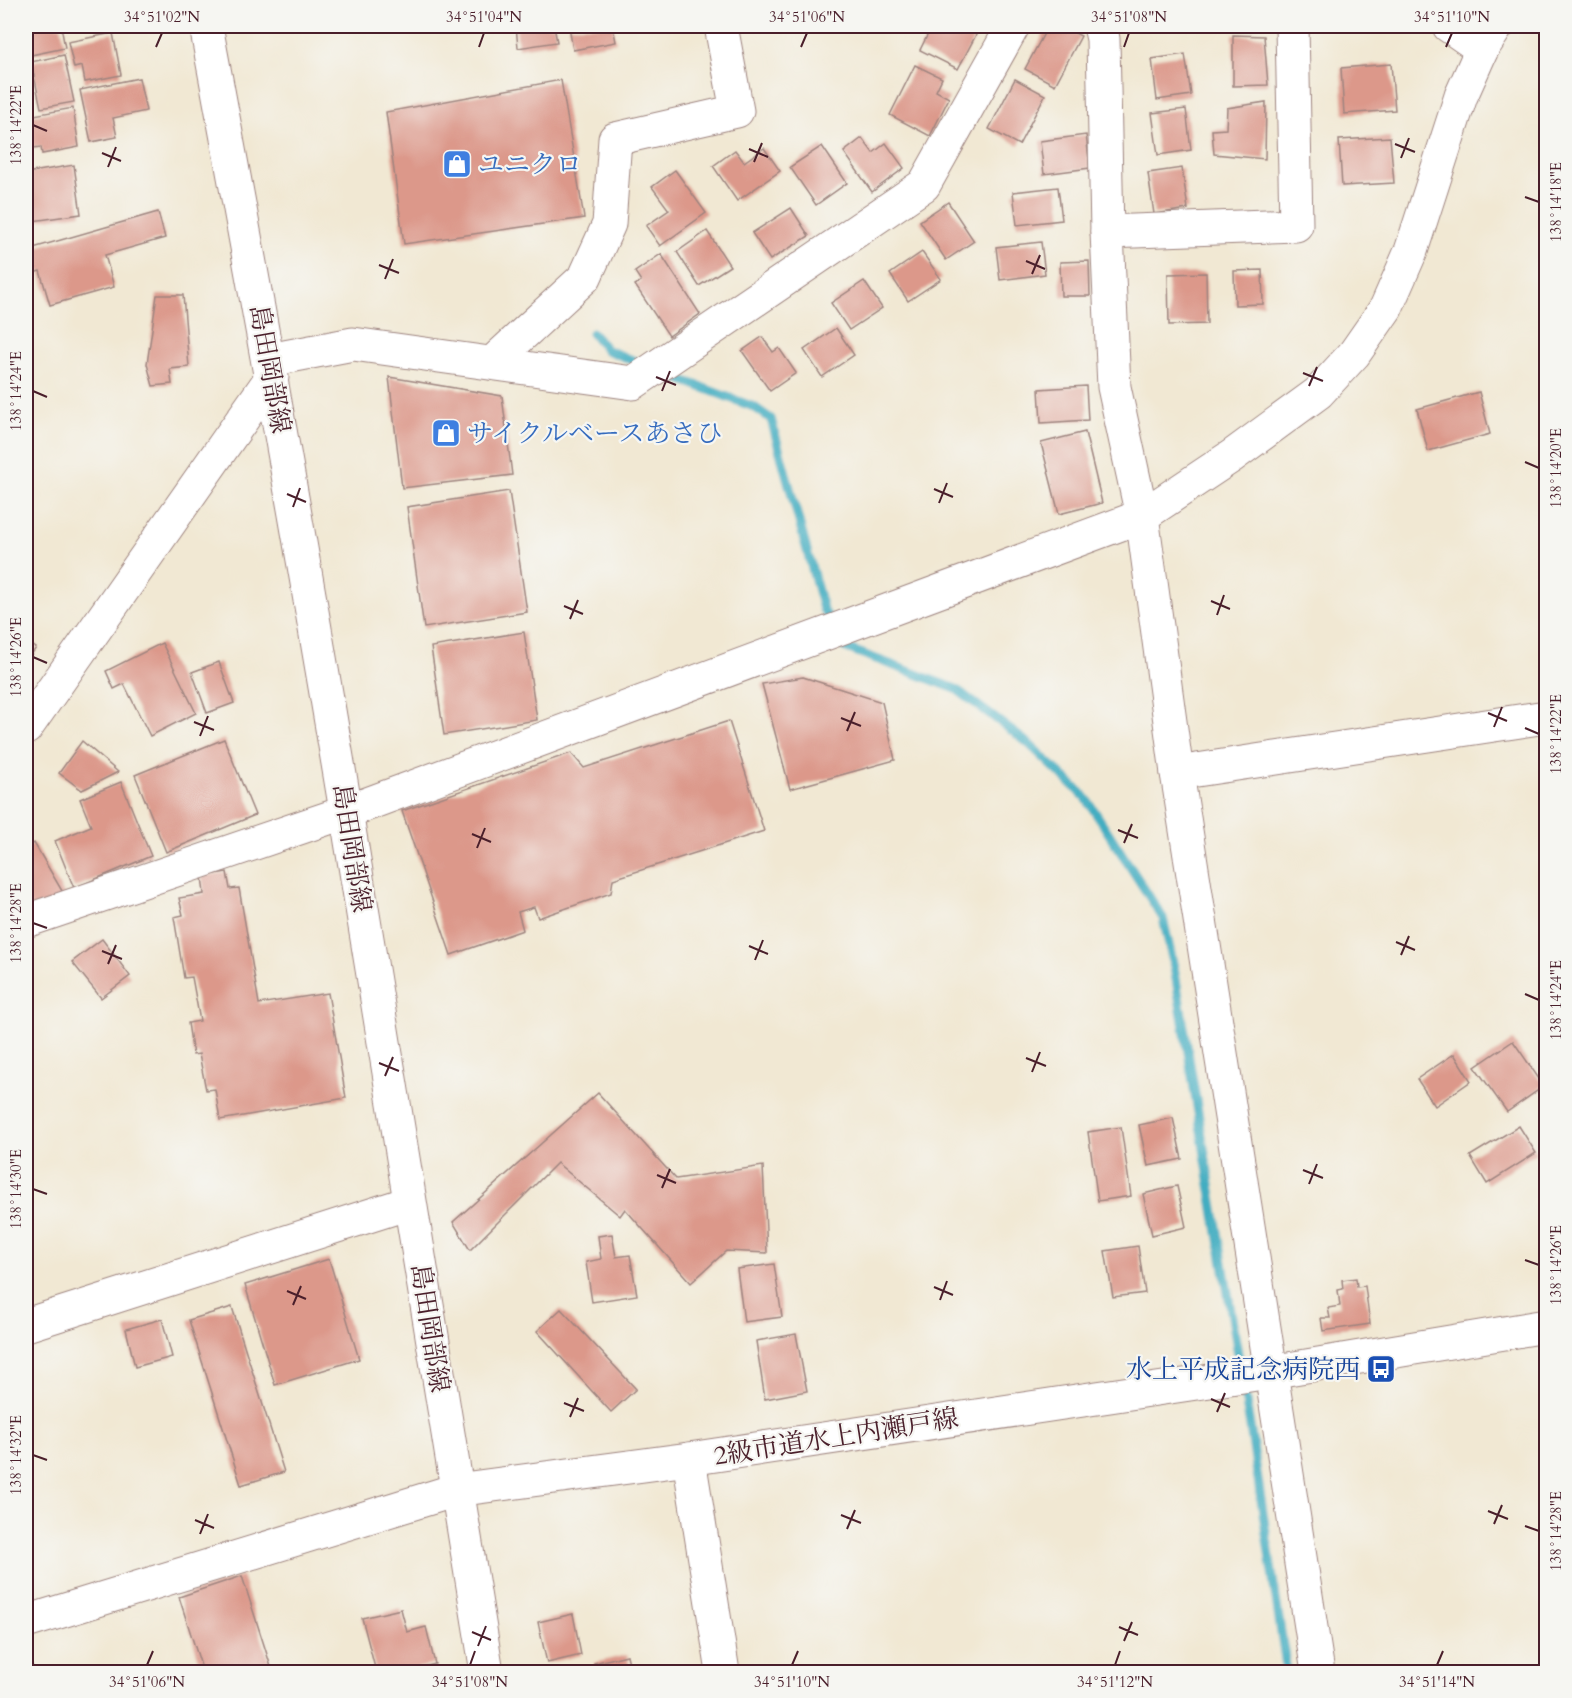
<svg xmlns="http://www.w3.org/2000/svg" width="1572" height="1698" font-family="Cardo,'Noto Serif JP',serif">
<rect width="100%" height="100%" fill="#f6f6f2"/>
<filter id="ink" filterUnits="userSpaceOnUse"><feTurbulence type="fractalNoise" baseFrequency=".0167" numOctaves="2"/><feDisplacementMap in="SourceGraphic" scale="12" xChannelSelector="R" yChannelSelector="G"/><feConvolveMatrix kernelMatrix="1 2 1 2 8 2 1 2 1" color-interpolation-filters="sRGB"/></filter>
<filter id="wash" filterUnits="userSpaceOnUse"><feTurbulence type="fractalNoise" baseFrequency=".008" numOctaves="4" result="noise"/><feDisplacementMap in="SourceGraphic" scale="24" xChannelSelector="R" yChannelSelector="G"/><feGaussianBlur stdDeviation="1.35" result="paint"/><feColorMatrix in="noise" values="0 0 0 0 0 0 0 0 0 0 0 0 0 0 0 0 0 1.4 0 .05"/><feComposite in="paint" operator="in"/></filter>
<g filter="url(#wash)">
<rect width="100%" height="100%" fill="#f1e8d3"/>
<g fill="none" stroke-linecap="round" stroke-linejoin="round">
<!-- stream -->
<g stroke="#42adc1" stroke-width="9">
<polyline points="592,333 607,350 645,365"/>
<polyline points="661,372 754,407 771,419 823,609 844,647 956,689 1028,743 1086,798 1163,918 1174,967 1249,1420 1287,1672"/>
</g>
</g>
<g id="blocks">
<!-- building -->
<g fill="#dc988a">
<polygon points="26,26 61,26 65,48 31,55"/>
<polygon points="516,26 554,26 557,42 518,48"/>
<polygon points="569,26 613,26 616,42 573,50"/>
<polygon points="932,26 972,26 979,29 958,69 920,50"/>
<polygon points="1048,26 1061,26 1081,36 1055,85 1025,69"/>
<polygon points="113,33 121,75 85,82 82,66 74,68 68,42"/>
<polygon points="1233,35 1264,36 1268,85 1233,86"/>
<polygon points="1185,54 1191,95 1157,100 1152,59"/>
<polygon points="64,55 74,102 41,108 31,62"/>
<polygon points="1391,64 1395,110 1344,114 1341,68"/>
<polygon points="915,65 942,78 936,91 949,98 930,136 890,115"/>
<polygon points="139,78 146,111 113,118 117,137 91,142 80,90"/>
<polygon points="1015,79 1045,95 1019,145 989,129"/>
<polygon points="561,80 584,218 404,244 386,112"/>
<polygon points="1266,102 1265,159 1214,154 1212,130 1226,129 1227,108"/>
<polygon points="73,108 79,147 42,154 41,147 33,148 28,116"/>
<polygon points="1186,109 1191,150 1158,155 1152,113"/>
<polygon points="1086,135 1090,168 1044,174 1040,141"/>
<polygon points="1390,137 1394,183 1342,186 1339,140"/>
<polygon points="862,138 873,153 886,143 904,168 872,192 844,152"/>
<polygon points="822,146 847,183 816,205 790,167"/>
<polygon points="764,148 780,171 737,201 713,166 735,150 744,162"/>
<polygon points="74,165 81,214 26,222 26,173"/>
<polygon points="1182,168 1188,209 1154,214 1148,173"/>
<polygon points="675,170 706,213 660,246 646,226 669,210 652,187"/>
<polygon points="1058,187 1062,220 1017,225 1013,192"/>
<polygon points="948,202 974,241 946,260 920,221"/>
<polygon points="791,208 809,236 770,260 752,233"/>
<polygon points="158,212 165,238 105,255 114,287 50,305 40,271 30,274 26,259 26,250"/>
<polygon points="707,231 730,266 699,286 677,252"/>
<polygon points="1041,242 1045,274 1000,280 996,247"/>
<polygon points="922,252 941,279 908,301 890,274"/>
<polygon points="661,254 700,314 669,336 635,285 641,281 635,272"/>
<polygon points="1089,261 1090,296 1061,296 1060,262"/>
<polygon points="1262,270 1263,304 1235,305 1234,271"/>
<polygon points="1206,273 1207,324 1169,325 1168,274"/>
<polygon points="864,281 882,308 849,330 831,303"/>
<polygon points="157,295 183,295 189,367 170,369 172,384 153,386 147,364"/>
<polygon points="836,328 854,355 822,377 804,350"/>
<polygon points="762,337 773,352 779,348 796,373 770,391 742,351"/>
<polygon points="389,377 502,396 512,475 402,488"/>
<polygon points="1086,386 1088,420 1041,423 1039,389"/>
<polygon points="1479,392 1490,434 1428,451 1417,409"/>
<polygon points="1085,432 1102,503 1059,514 1041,443"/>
<polygon points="509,491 527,612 424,628 407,507"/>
<polygon points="524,632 537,720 444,735 431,647"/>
<polygon points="26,641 36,648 26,662"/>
<polygon points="162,643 196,713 150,736 124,684 114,689 106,671"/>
<polygon points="219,662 234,703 207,713 192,672"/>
<polygon points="803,677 882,702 895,760 790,789 762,684"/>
<polygon points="729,721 764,831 613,879 611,893 538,918 534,907 518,912 523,930 451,955 402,811 571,753 584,768"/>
<polygon points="224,739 255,815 166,852 135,775"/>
<polygon points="82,741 118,772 82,790 59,773"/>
<polygon points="121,782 151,856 74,888 55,841 91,826 80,799"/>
<polygon points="34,843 65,896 35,914 26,897 26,848"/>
<polygon points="227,872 230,889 239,888 259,1004 328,993 346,1098 220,1120 215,1089 206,1090 199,1054 193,1055 188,1023 200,1021 192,977 184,978 174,917 183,915 179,898 204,894 202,876"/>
<polygon points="102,939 130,976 101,998 72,962"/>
<polygon points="1513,1041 1544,1086 1507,1112 1475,1067"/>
<polygon points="1454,1054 1471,1081 1435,1106 1417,1079"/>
<polygon points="598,1093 676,1179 763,1166 767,1253 726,1251 691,1283 625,1209 620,1216 557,1163 470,1250 453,1222"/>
<polygon points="1173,1118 1182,1159 1148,1166 1139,1125"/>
<polygon points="1519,1126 1536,1153 1487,1184 1470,1156"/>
<polygon points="1121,1127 1131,1196 1098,1201 1088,1132"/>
<polygon points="1177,1186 1186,1227 1152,1235 1143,1194"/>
<polygon points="612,1234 616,1257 630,1255 637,1295 592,1302 586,1262 601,1259 598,1236"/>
<polygon points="1138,1246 1145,1293 1113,1297 1105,1251"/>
<polygon points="329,1259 359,1359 275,1385 245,1285"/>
<polygon points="774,1264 782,1317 744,1322 737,1269"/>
<polygon points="1356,1278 1357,1287 1365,1286 1370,1324 1323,1331 1321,1318 1330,1318 1328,1308 1340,1306 1338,1290 1343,1289 1342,1280"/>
<polygon points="232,1307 284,1472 241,1485 189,1320"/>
<polygon points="561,1309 636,1389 611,1412 537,1331"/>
<polygon points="162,1319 172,1357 135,1367 126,1329"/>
<polygon points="796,1334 807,1391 765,1399 756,1341"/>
<polygon points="242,1576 271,1667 252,1672 203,1672 179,1597"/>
<polygon points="401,1609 407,1632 426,1627 435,1664 415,1669 416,1672 376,1672 362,1618"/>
<polygon points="573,1614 581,1655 547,1663 538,1622"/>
<polygon points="627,1655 631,1672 596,1672 594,1663"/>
<polygon points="29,1658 35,1672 26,1672 26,1659"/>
</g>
</g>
</g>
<g filter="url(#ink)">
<use href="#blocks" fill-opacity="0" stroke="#9e847f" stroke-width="1.5"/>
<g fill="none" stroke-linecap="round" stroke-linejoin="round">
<!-- minor casing -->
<g stroke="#9e847f" stroke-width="35">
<g id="minor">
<polyline points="1100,26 1103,39 1107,232 1114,387 1142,516 1177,773 1318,1672"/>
<polyline points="1449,26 1482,49"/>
<polyline points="1107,232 1296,225 1292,26"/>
<polyline points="269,360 353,344 633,383 924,185 1013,26"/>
<polyline points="492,363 585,277 609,224 615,139 737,111 721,26"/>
<polyline points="26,728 272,377"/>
<polyline points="1177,773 1546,717"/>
<polyline points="26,921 346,812 1142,516 1232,456 1318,393 1354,354 1386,308 1411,251 1461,96 1482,49 1497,26"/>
<polyline points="26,1325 409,1203"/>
<polyline points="689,1459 723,1672"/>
<polyline points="26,1622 456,1490 689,1459 1270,1372 1546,1326"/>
</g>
</g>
<!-- major casing -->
<g stroke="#9e847f" stroke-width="35">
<path id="major" d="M206 26C255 287 302 548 346 811 394 1098 438 1386 487 1672"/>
</g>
<!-- minor -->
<use href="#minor" stroke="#fff" stroke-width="33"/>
<!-- major -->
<use href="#major" stroke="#fff" stroke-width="33"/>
</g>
</g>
<!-- ticks -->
<path fill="none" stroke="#4a1f2b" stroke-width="2" d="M156 47 162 33M479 47 484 33M801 47 807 33M1124 47 1129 33M1446 47 1452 33M33 125 47 131M1395 144 1415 152M749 149 768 157M102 153 121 161M1401 158 1409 138M754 162 762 143M108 167 116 147M1525 197 1539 202M1026 261 1045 269M379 265 399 273M1032 274 1040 255M385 279 393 259M1303 373 1323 381M656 377 676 385M1309 386 1317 367M33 391 47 397M662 391 670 371M1525 462 1539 468M934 489 953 497M287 494 306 502M939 503 947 483M293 507 300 488M1211 601 1230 609M564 606 583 614M1217 615 1224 595M570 619 578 600M33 657 47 663M1488 713 1507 721M841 718 861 726M194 722 214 730M1494 727 1502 707M1525 728 1539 734M847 731 855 712M200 736 208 716M1118 830 1138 838M472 834 491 842M1124 843 1132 824M477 848 485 828M33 923 47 928M1396 942 1415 950M749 946 768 954M102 951 122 959M1401 955 1409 936M755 960 763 940M108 964 116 945M1525 994 1539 1000M1026 1058 1046 1066M379 1063 399 1071M1032 1072 1040 1052M385 1076 393 1057M1303 1170 1323 1178M657 1175 676 1183M1309 1184 1317 1164M662 1188 670 1169M33 1189 47 1194M1525 1260 1539 1265M934 1287 953 1295M287 1291 306 1299M940 1300 947 1281M293 1305 301 1286M1211 1399 1230 1407M564 1403 584 1411M1217 1412 1225 1393M570 1417 578 1398M33 1455 47 1460M1488 1511 1508 1519M841 1515 861 1523M195 1520 214 1528M1494 1524 1502 1505M1525 1526 1539 1531M847 1529 855 1510M200 1534 208 1514M1119 1627 1138 1635M472 1632 491 1640M1124 1641 1132 1622M478 1646 486 1626M147 1665 153 1651M470 1665 475 1651M792 1665 798 1651M1115 1665 1120 1651M1437 1665 1443 1651"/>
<!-- icons -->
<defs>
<g id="shop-square" transform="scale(1.5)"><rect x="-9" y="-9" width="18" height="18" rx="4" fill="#3f7fe0" stroke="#f6f6f2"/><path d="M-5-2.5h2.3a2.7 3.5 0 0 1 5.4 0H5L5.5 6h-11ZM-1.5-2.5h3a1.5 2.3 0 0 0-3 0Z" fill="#fff"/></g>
<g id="bus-square" transform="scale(1.5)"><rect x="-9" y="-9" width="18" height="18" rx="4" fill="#1a4fb4" stroke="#f6f6f2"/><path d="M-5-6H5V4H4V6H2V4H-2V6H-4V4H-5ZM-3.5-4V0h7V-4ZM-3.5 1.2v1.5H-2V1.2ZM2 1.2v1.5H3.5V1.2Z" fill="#fff"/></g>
</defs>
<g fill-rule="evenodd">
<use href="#shop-square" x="457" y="164"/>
<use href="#shop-square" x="446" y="433"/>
<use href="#bus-square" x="1381" y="1369"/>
</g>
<g text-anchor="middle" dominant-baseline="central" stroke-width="4.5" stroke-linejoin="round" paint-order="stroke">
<!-- shop labels -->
<g font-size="26" fill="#366cbe" stroke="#f6f6f2" text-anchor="start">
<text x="478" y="164">ユニクロ</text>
<text x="467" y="433">サイクルベースあさひ</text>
</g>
<!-- street labels -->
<g font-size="26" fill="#4a1f2b" stroke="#f6f6f2">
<text transform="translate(270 369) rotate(80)">島田岡部線</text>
<text transform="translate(352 848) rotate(81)">島田岡部線</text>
<text transform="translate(430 1328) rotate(81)">島田岡部線</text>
<text transform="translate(836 1437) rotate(-9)">2級市道水上内瀬戸線</text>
</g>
<!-- transit labels -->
<g font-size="26" fill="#164399" stroke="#f6f6f2" text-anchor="end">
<text x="1360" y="1369">水上平成記念病院西</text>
</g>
</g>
<!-- margin -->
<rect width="1572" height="1698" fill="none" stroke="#f6f6f2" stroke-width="66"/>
<rect x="33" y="33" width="1506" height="1632" fill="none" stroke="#4a1f2b" stroke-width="2"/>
<g font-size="15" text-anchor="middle" fill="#4a1f2b">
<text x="162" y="22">34°51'02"N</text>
<text x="484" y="22">34°51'04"N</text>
<text x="807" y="22">34°51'06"N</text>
<text x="1129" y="22">34°51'08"N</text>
<text x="1452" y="22">34°51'10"N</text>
<text transform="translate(16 125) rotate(-90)" y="5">138°14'22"E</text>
<text transform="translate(1556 202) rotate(-90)" y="5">138°14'18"E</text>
<text transform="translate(16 391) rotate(-90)" y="5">138°14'24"E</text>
<text transform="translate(1556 468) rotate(-90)" y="5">138°14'20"E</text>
<text transform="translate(16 657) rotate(-90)" y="5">138°14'26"E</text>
<text transform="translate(1556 734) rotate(-90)" y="5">138°14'22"E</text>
<text transform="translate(16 923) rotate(-90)" y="5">138°14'28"E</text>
<text transform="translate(1556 1000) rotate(-90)" y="5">138°14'24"E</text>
<text transform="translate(16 1189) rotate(-90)" y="5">138°14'30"E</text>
<text transform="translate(1556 1265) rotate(-90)" y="5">138°14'26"E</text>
<text transform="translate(16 1455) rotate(-90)" y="5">138°14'32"E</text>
<text transform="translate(1556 1531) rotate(-90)" y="5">138°14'28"E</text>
<text x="147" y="1687">34°51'06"N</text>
<text x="470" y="1687">34°51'08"N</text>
<text x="792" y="1687">34°51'10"N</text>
<text x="1115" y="1687">34°51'12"N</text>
<text x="1437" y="1687">34°51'14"N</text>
</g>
</svg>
